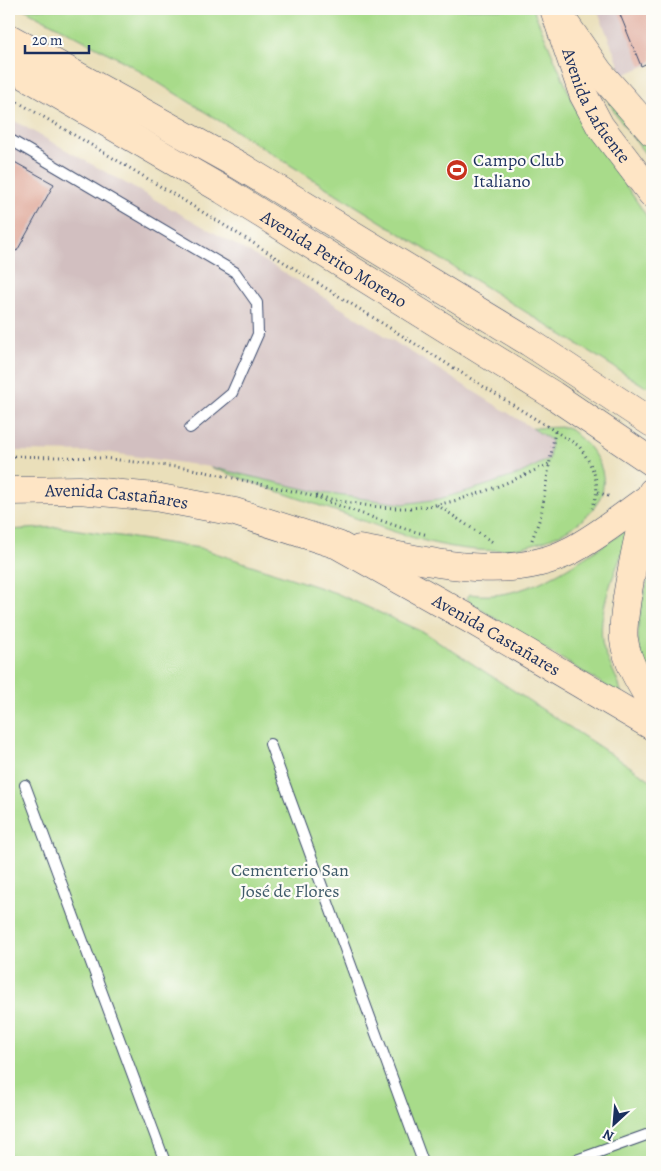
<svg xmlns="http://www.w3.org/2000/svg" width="661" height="1171" font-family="Alegreya,serif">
<rect width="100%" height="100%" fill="#fdfcf7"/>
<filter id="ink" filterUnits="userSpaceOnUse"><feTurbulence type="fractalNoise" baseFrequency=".02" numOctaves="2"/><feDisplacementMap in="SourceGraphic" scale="10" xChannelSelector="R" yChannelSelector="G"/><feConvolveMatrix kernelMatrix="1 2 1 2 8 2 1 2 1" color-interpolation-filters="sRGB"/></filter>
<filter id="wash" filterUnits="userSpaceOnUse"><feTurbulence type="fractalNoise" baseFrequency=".0096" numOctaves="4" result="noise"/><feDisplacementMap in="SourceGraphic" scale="20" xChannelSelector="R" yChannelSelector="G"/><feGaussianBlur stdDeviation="1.12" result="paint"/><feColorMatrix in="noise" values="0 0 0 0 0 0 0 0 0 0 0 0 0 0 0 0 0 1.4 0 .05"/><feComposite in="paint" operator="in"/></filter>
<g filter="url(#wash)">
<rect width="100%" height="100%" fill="#eadfba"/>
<!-- industrial -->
<g fill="#d2bfc0">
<polygon points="597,9 652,9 652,63 623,75"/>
<polygon points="9,118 277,268 551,440 550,459 517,475 481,487 439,499 403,504 322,493 210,467 105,452 9,451"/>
</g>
<!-- green -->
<g fill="#a8db8a" stroke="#628574">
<polygon points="24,9 533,9 579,116 652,224 652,381 646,387 125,62"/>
<polygon points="594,75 652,139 652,163 616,115"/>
<path d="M567 427C661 497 552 556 478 550 433 547 391 531 350 516 303 500 256 484 210 467L322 493 403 504 439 499 481 487 517 475 549 459 551 440 532 428Z"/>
<polygon points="59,527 200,548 336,593 427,634 652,781 652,1162 9,1162 9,530"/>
<path d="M624 530 628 533 627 540C616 571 598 607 602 641 603 655 623 686 621 695L470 603 467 598 470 594C524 603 575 563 618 536Z"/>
<path d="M652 566V676C626 646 642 601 652 566Z"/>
</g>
<g id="blocks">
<!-- building -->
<g fill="#dea495">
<polygon points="626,9 652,9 652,61 641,66 619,12"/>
<polygon points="9,159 54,184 17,251 9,247"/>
</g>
</g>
</g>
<g filter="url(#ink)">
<use href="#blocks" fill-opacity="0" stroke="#3a496c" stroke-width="1"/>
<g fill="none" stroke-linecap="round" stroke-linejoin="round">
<!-- lane casing -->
<g stroke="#3a496c" stroke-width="12">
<g id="lane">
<polyline points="9,139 235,272 257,303 258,334 232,393 190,428"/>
<polyline points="270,744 423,1162"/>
<polyline points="25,785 165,1162"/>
<polyline points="571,1162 652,1133"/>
</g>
</g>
<!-- secondary casing -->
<g stroke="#3a496c" stroke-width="29">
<g id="secondary">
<path id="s1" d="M554 9 583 94 600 126 652 194"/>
<polyline points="567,26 599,72 652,132"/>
<polyline points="9,38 240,166 529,342 652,423"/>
<path id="s2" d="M9 66 223 190 553 395 652 462"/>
<path id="s3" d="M9 491 79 490 155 497 235 512 338 545 470 619 652 726"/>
<path d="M652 492C642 510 620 619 624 640 627 662 640 683 652 703"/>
<path d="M359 549C427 560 505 584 570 551 599 536 624 515 650 497"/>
</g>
</g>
<!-- path -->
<g stroke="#3a496c" stroke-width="3" stroke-dasharray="1 4" stroke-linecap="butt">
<path d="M9 97C202 208 390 329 579 446 593 466 603 485 592 508"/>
<polyline points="9,456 103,458 192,469 306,494 405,529 428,535"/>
<polyline points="598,492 610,497"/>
<path d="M316 496C341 501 368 507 395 508 449 510 503 485 551 463"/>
<polyline points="437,505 494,543"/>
<polyline points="532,540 541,515 555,431"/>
</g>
<!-- lane -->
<use href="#lane" stroke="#fff" stroke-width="10"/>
<!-- secondary -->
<use href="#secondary" stroke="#fee5c5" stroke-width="28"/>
</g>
</g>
<!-- icons -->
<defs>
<g id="stadium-disc" transform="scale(1.125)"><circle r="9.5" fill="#c8321e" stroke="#fdfcf7"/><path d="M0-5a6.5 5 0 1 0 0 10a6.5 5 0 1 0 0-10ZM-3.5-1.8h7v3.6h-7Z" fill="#fff"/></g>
</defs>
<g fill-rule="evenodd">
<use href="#stadium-disc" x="457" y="170"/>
</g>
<g text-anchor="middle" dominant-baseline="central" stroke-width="4.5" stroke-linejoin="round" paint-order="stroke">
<!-- street labels -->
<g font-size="18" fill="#1b2f5e" stroke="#fdfcf7">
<text stroke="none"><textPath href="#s1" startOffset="106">Avenida Lafuente</textPath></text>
<text stroke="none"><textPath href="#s2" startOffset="378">Avenida Perito Moreno</textPath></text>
<text stroke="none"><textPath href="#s3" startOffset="108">Avenida Castañares</textPath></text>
<text stroke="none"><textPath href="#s3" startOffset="518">Avenida Castañares</textPath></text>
</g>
<!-- poi labels -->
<g font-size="18" fill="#1b2f5e" stroke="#fdfcf7" text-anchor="start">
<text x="473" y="160">Campo Club<tspan x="473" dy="21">Italiano</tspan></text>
</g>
<!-- park labels -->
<g font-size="18" fill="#3e5a69" stroke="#fdfcf7">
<text x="290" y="870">Cementerio San<tspan x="290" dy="21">José de Flores</tspan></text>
</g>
</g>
<!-- margin -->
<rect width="661" height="1171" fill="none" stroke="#fdfcf7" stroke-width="30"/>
<!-- north arrow -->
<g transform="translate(614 1124) rotate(206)" stroke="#fdfcf7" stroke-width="4" paint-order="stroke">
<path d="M0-4L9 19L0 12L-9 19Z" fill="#1b2f5e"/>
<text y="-8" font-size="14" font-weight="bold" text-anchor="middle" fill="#1b2f5e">N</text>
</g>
<!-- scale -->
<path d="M25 45v8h64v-8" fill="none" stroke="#1b2f5e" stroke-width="2.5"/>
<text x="32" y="45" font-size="15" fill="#1b2f5e" stroke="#fdfcf7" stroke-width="4" paint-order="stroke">20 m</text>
</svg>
